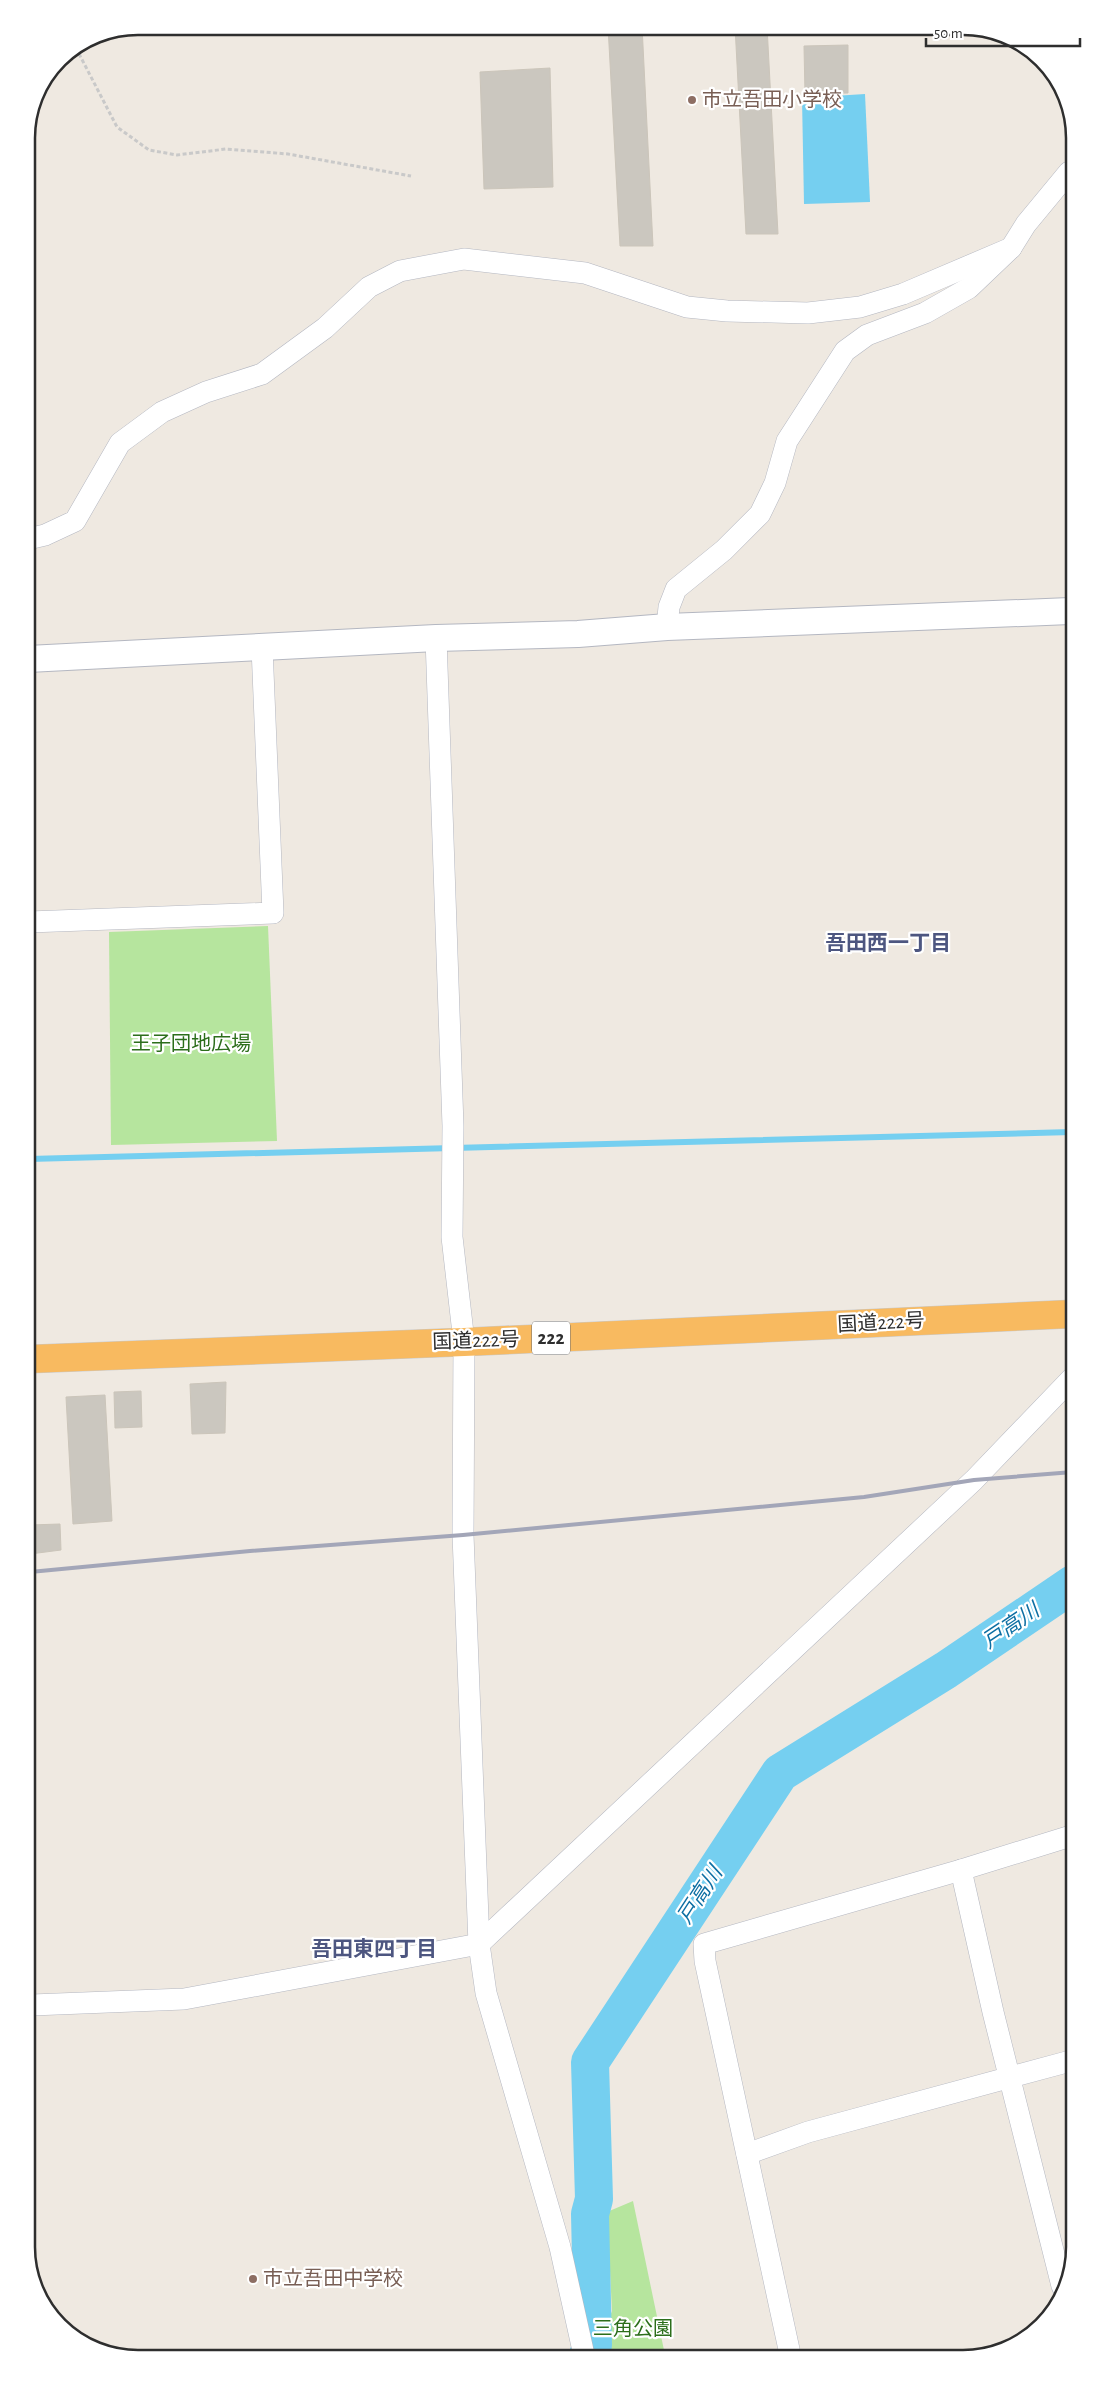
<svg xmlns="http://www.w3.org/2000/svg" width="1101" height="2385" font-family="'Alegreya Sans','Noto Sans JP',sans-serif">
<rect width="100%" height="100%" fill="#efe9e1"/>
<!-- green -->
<g fill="#b6e59e">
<polygon points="268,926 277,1141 111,1145 109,932"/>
<polygon points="633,2201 665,2355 596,2355 612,2311 607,2212"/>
</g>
<!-- water -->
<polygon fill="#75cff0" points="865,94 870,202 804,204 802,98"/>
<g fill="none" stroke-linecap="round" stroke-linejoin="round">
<!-- stream -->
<polyline stroke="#75cff0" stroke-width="6" points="29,1159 1072,1132"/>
<!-- river -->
<polyline stroke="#75cff0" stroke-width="38" points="588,2355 593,2345 590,2214 594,2199 590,2062 780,1773 946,1670 1073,1584"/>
</g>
<!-- building -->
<g fill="#cbc7bf" stroke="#cbc5ba">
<polygon points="608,26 642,26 653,246 620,246"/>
<polygon points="735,26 767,26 778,234 746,234"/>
<polygon points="848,45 848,93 805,94 804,46"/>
<polygon points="550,68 553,187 484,189 480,72"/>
<polygon points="226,1382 225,1433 192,1434 190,1384"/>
<polygon points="141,1391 142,1427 115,1428 114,1392"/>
<polygon points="105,1395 112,1521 73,1524 66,1397"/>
<polygon points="60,1524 61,1550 30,1554 30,1525"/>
</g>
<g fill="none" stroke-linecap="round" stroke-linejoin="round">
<!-- minor casing -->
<g stroke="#b4b7c1" stroke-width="22">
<g id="minor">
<polyline points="28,539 45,535 75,521 120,443 162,412 206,392 262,374 325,328 369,287 400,271 464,259 585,273 687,307 727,311 808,313 860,307 903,294 1011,248"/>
<polyline points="667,627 669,607 676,589 724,550 760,514 775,483 787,441 845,351 867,335 925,313 969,288 1011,248 1026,224 1069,172"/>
<polyline points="436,638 453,1126 452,1237 464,1342 463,1535 479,1944 486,1993 560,2247 584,2355"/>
<polyline points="29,922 273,913 262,647"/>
<polyline points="961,1870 993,2012 1062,2286"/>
<polyline points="32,2005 184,1999 479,1944 974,1480 1072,1378"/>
<polyline points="747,2154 808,2132 1074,2060"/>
<polyline points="790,2354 705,1961 704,1944 961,1870 1074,1835"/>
</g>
</g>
<!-- tertiary casing -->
<g stroke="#b4b7c1" stroke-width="28">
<polyline id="tertiary" points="28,659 436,638 578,634 667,627 1070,611"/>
</g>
<!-- trunk casing -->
<g stroke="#c9c9c9" stroke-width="29">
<polyline id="trunk" points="30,1359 464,1342 1072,1314"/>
</g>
<!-- path -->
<polyline stroke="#c9c9c9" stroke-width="3" stroke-dasharray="4 2.5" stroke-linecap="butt" points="76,48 117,127 149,150 177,155 226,149 288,154 411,176"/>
<!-- minor -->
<use href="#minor" stroke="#fff" stroke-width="21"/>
<!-- tertiary -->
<use href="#tertiary" stroke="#fff" stroke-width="26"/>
<!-- trunk -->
<use href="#trunk" stroke="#f8ba60" stroke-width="28"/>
<!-- rail -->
<polyline stroke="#a3a6b8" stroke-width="4" points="30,1572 250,1551 463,1535 864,1497 974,1480 1073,1472"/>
</g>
<!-- markers -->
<g fill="#8d6e63" stroke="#fff" stroke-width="2">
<circle cx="692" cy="100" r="5"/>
<circle cx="253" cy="2279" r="5"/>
</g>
<g text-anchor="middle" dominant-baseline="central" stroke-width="4.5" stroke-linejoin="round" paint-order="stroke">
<!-- shield labels -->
<rect fill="#fff" stroke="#6d6d6d" stroke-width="1" x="532" y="1321.5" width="38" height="33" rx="4"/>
<g font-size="19" font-weight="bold" fill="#2e2e2e">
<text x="551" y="1338">222</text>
</g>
<!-- education labels -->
<g font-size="20" fill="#785e54" stroke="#fff" text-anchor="start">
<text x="702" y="100">市立吾田小学校</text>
<text x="263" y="2279">市立吾田中学校</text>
</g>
<!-- park labels -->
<g font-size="20" fill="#2c6e1b" stroke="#fff">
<text x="191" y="1044">王子団地広場</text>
<text x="633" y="2329">三角公園</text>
</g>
<!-- street labels -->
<g font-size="20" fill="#2e2e2e" stroke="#fff">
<text transform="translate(881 1323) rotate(-3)">国道222号</text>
<text transform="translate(476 1341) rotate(-2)">国道222号</text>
</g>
<!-- neighbourhood labels -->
<g font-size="21" font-weight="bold" fill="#4d5680" stroke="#fff">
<text x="888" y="943">吾田西一丁目</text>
<text x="374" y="1949">吾田東四丁目</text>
</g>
<!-- water labels -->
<g font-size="21" font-style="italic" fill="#0d6fa3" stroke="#fff">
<text transform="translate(1011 1626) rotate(-34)">戸高川</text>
<text transform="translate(700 1895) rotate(-57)">戸高川</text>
</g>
</g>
<!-- crop -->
<path d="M0 0H1101V2385H0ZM138 35H963A103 103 0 0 1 1066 138V2247A103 103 0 0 1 963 2350H138A103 103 0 0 1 35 2247V138A103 103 0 0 1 138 35Z" fill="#fff" fill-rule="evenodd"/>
<path fill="none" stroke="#2e2e2e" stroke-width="2.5" d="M138 35H963A103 103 0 0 1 1066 138V2247A103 103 0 0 1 963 2350H138A103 103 0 0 1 35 2247V138A103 103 0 0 1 138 35Z"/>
<!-- scale -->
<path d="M926 38v8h154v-8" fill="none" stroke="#2e2e2e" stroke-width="2.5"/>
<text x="934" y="38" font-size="15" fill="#2e2e2e" stroke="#ffffff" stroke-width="4" paint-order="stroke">50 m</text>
</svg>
